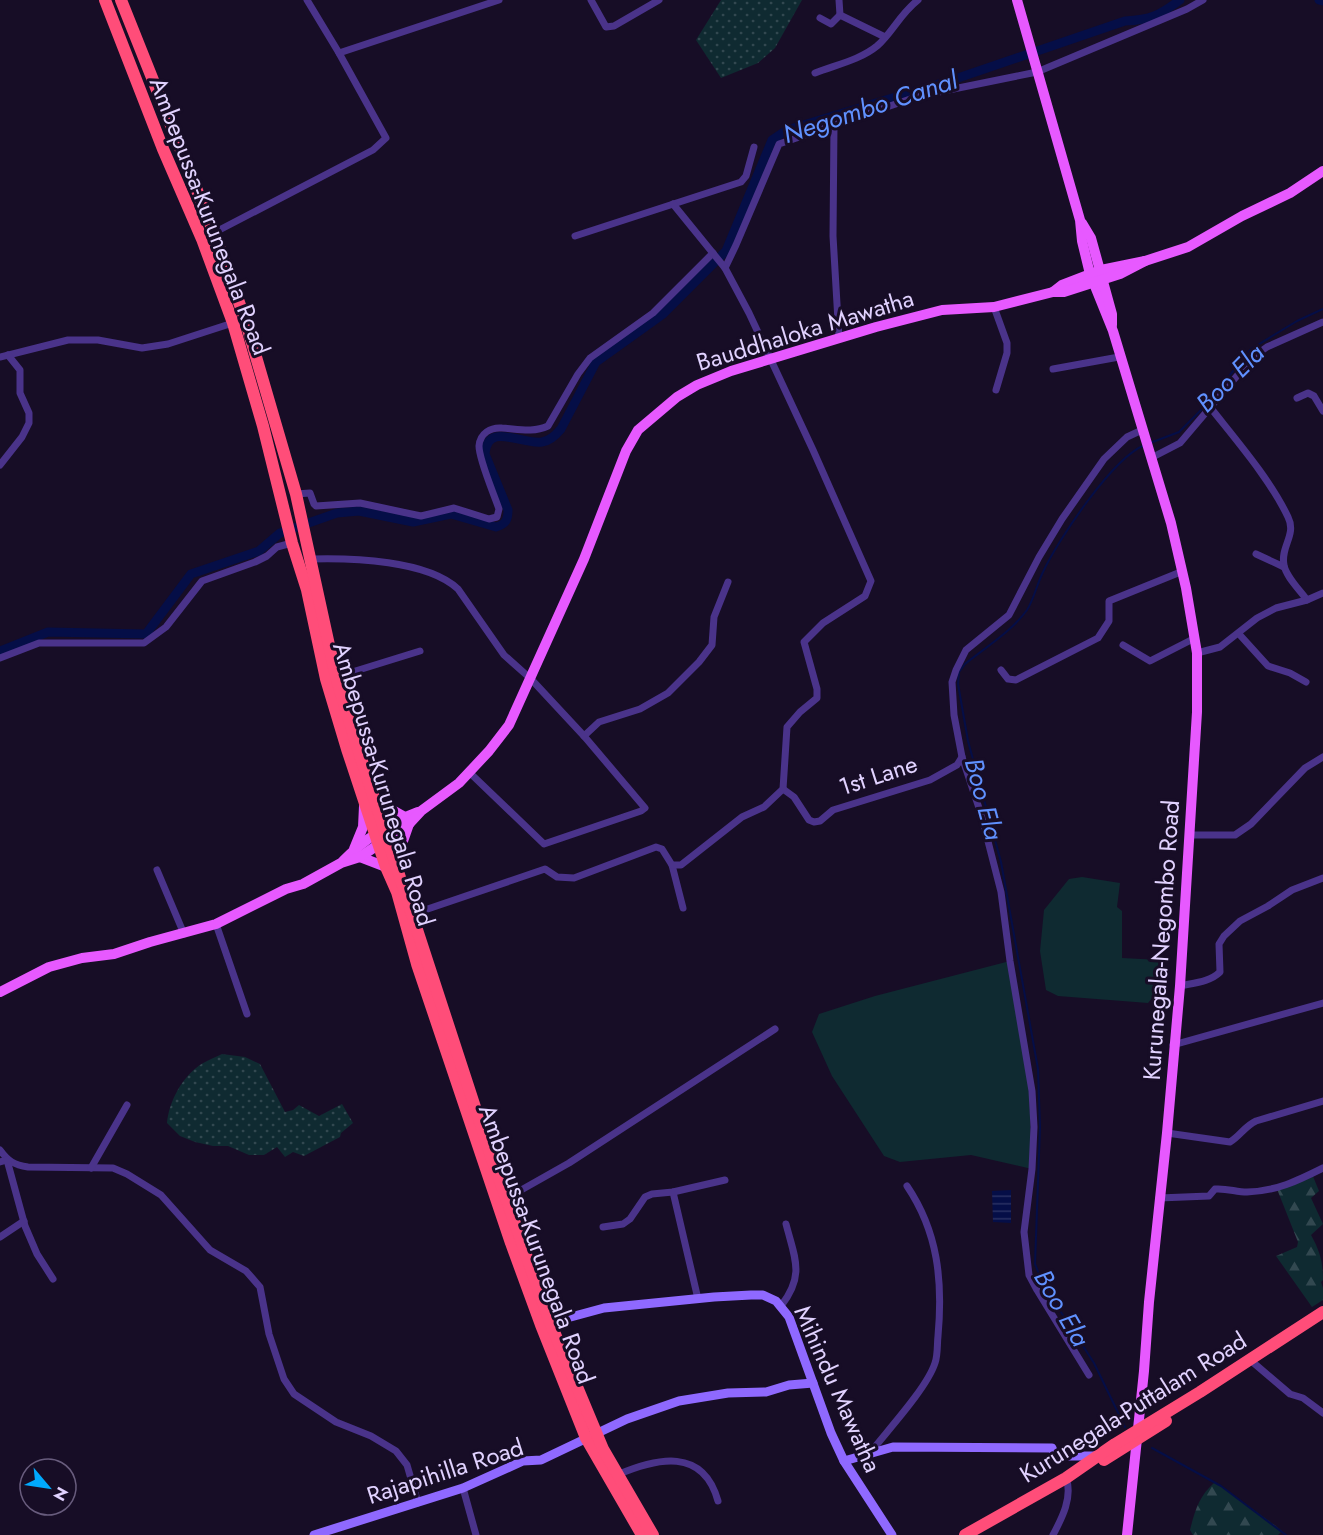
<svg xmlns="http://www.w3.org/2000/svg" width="1323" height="1535" font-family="Jost,sans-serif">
<defs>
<pattern id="green-dots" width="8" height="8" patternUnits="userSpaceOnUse" patternTransform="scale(1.5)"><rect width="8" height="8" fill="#0f2a31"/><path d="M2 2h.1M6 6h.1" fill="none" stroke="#324850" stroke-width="1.8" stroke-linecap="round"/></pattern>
<pattern id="forest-firs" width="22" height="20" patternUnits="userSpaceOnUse" patternTransform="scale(1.5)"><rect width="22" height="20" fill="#0f2a31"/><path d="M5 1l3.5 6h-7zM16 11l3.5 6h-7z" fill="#324850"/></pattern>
<pattern id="water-rules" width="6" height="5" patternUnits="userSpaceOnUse" patternTransform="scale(1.5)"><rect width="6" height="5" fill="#050e47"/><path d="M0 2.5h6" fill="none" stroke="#293063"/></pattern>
</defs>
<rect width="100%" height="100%" fill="#170d26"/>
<!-- green -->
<g fill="url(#green-dots)">
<polygon points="721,0 802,0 775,48 758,63 721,78 696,40"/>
<path d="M222 1054 245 1057 260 1064 285 1112 293 1110 299 1105 319 1116 342 1104 353 1123 341 1133 340 1137 304 1156 293 1152 285 1157 277 1147 264 1155H249L228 1146H213L195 1142 180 1136 167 1123C169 1103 180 1081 196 1068 203 1062 214 1058 222 1054Z"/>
</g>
<!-- forest -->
<g fill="url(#forest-firs)">
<path d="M1312 1174 1319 1191 1311 1198 1323 1224 1311 1235C1320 1251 1323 1263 1323 1280L1321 1282 1323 1288V1300L1312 1307 1276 1256 1297 1247 1298 1242 1277 1189Z"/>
<path d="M1215 1482 1276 1526 1282 1531 1278 1535H1193L1190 1530C1195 1510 1199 1496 1215 1482Z"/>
</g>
<!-- pitch -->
<g fill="#0f2a31">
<polygon points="1082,877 1120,883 1117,907 1122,911 1122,958 1160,960 1157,992 1148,1003 1058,996 1046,990 1040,951 1044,910 1069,879"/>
<polygon points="1010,961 1028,1057 1032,1169 971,1155 900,1162 884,1156 832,1076 812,1032 819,1014 875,996"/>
</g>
<!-- water -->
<polygon fill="url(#water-rules)" points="1011,1190 1011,1223 993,1222 992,1191"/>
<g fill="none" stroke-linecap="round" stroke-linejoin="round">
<!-- stream -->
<g stroke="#050e47" stroke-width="2">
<polyline points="1150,443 1179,432 1204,407 1251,349 1297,321 1323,309"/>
<path d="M1125 1427 1094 1363 1044 1286 1035 1264 1040 1127 1038 1069 1001 862 968 741 958 684 959 672 965 664C986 647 1011 632 1027 610 1034 599 1037 584 1043 572 1058 540 1113 457 1145 445"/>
<polyline points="1152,1448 1221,1486 1286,1535"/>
</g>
<!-- canal -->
<g stroke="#050e47" stroke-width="9">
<polyline points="1319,0 1323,1"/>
<path d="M0 651 48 632 146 634 191 574 259 551 280 533 337 513 359 511 413 522 451 514 496 527C506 524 508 520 508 510L485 454C487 421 521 445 542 442 550 441 556 435 561 429L596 362 663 314 726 251 772 140 787 130 955 79 1125 21C1151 20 1160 15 1180 0"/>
</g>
<!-- street -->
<g stroke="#4a338a" stroke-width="7">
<polyline points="591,0 606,27 614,26 659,0"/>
<polyline points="839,0 840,15 885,37"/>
<polyline points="820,18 831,24 840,15"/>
<polyline points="339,53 499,0"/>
<path d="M815 73C835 65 860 60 877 46 892 33 900 14 918 0"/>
<polyline points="834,125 833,236 839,338"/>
<polyline points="575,236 741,182 746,176 754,147"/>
<polyline points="202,239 373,150 386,138 339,53 307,0"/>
<polyline points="725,268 736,245 779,144 919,96 1037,72 1187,9 1203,0"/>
<polyline points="994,307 1007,343 1007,353 996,390"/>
<polyline points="0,357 68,340 98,340 142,348 168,344 245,319"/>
<polyline points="1053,369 1119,357"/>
<polyline points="1297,398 1308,393 1314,396 1323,411"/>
<path d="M1210 407C1236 440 1270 479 1288 517 1297 535 1280 547 1284 565 1286 577 1300 590 1307 600"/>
<polyline points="1151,458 1180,443 1253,357 1267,347 1323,322"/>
<polyline points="0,465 22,437 29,423 29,413 20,393 20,370 8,355"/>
<path d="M296 494 310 493 314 504 316 506 360 503 421 516 454 508 489 519 497 517 499 509C494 494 479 460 479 446 480 433 491 427 502 428 518 429 533 433 548 426L578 374 590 358 653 313 713 253"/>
<polyline points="1256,554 1284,567"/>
<path d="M312 559C352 558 427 560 458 589L504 655 531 679 584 736 645 808 641 811 544 844 470 773"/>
<polyline points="1239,634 1268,666 1290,673 1306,682"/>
<polyline points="1123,645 1150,661 1195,638"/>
<polyline points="1197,653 1220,647 1257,618 1276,608 1307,600 1323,593"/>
<polyline points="0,658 39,643 144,643 166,627 202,581 255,562 267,556 277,547 292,543"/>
<polyline points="1001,670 1008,679 1016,680 1098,638 1109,621 1109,601 1183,571"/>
<polyline points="336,677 420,651"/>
<polyline points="584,736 599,722 640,709 668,693 699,662 712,645 714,617 728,582"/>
<polyline points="783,789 794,797 809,820 814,822 820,821 833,810 930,780 957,765 962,757"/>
<polyline points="1191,835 1235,835 1251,824 1305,768 1323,757"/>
<polyline points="672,865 683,908"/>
<polyline points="157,870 184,934"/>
<polyline points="413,914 545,869 557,877 574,878 656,847 662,849 672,865 681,865 742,817 764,807 783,789 787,727 800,712 817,698 817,689 804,642 823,623 865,596 871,581 813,450 749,313 725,268 673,204"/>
<polyline points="216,924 247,1014"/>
<path d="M1180 986C1193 983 1210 982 1220 972L1219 944 1224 936 1240 921 1268 906 1292 890 1323 878"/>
<polyline points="1173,1045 1323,1003"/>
<path d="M1167 1133 1230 1142C1240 1136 1245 1126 1256 1121L1323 1101"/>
<path d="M0 1150C8 1161 14 1165 28 1167L113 1168 127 1174 161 1195 210 1250 246 1271 260 1287 269 1334 284 1379 294 1394 336 1422 371 1436 396 1451 407 1465 418 1503"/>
<polyline points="0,1162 7,1160 25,1226 37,1254 53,1279"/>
<polyline points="91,1168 127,1105"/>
<polyline points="673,1192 698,1299"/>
<polyline points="507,1198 569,1163 775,1029"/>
<path d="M1159 1198 1209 1196 1215 1189C1227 1188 1236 1192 1247 1192 1277 1191 1297 1181 1323 1168"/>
<polyline points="603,1227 623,1224 630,1219 645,1197 652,1194 673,1192 725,1180"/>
<polyline points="0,1237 24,1221"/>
<path d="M781 1306C805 1275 795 1259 786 1224"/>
<polyline points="1249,1359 1290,1394 1303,1398 1323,1413"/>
<polyline points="1089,1375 1037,1290 1029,1275 1024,1232 1032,1169 1034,1127 1032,1091 1010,961 1001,892 981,814 962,757 954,715 952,682 956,670 966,650 1009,615 1039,557 1062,519 1104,459 1127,437 1142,430"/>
<path d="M870 1453C887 1431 927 1388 935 1363 938 1355 937 1344 938 1336 943 1281 938 1232 907 1186"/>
<path d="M617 1475C657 1458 703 1447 718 1501"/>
<polyline points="463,1488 476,1535"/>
<path d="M1053 1535C1062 1518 1073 1497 1066 1478"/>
</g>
<!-- secondary -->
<g stroke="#8f69ff" stroke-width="9">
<polyline points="545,1324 604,1308 714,1297 751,1295 763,1295 776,1301 789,1317 831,1433 844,1461 892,1535"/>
<polyline points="844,1461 893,1447 1052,1448 1055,1456 1097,1456"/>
<polyline points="314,1535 463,1488 523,1461 541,1460 627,1419 679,1401 728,1393 766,1392 789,1385 813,1383"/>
</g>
<!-- primary -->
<g stroke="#e759ff" stroke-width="10">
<polyline points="1017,0 1080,220 1082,241 1090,274 1113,331 1171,523 1186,588 1197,653 1197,712 1180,986 1167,1133 1149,1302 1144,1371 1127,1535"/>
<polyline points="1082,223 1091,238 1112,314 1112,325"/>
<polyline points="1053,292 1062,285 1101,270 1145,261 1188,247 1242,216 1290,193 1323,171"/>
<polyline points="374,796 382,804 405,817"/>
<polyline points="354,849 363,827 364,806"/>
<polyline points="360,857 386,867"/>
<path d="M343 861C363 840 391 822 418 812"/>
<polyline points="396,861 409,824"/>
<polyline points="0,992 49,967 82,958 114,954 150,942 216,924 286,889 303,884 341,863 360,857 409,824 421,811 459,783 489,751 509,725 584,559 626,451 638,430 677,397 697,385 731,371 876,327 942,310 994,307 1053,292 1064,292 1120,274 1145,261"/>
</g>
<!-- highway -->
<g stroke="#ff4d79" stroke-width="12">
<polyline points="105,0 163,149 202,239 233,323 263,426 292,543 307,590 326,679 347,749 386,867 397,892 417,964 511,1243 541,1325 586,1438 642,1535"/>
<polyline points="121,0 214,233 245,319 296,494 336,677 357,746 491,1156 550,1322 603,1449 653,1535"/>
<polyline points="1104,1460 1166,1421"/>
<polyline points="965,1535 1066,1478 1115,1444 1200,1392 1323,1312"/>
</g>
</g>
<g text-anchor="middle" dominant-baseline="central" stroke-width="6" stroke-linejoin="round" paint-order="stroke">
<!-- street labels -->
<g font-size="24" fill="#e1d2ff" stroke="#170d26">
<text transform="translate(210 216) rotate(69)">Ambepussa-Kurunegala Road</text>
<text transform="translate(805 330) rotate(-17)">Bauddhaloka Mawatha</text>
<text transform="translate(878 775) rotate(-18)">1st Lane</text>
<text transform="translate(384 784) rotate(73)">Ambepussa-Kurunegala Road</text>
<text transform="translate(1161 940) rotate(-86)">Kurunegala-Negombo Road</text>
<text transform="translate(537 1244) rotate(70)">Ambepussa-Kurunegala Road</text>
<text transform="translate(838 1389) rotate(66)">Mihindu Mawatha</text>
<text transform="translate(1133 1407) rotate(-32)">Kurunegala-Puttalam Road</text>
<text transform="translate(445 1471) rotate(-18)">Rajapihilla Road</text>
</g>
<!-- water labels -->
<g font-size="26" font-style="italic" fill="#6091ff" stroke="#170d26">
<text transform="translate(870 107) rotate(-18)">Negombo Canal</text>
<text transform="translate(1230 378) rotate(-45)">Boo Ela</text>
<text transform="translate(984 799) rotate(75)">Boo Ela</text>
<text transform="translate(1062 1308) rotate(60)">Boo Ela</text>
</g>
</g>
<!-- north arrow -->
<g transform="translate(48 1487) rotate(119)"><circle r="28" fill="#170d26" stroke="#685c7d" stroke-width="1.5"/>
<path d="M0-4.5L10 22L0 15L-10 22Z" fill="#00a9fd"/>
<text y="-9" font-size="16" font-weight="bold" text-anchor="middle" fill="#e1d2ff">N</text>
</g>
</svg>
